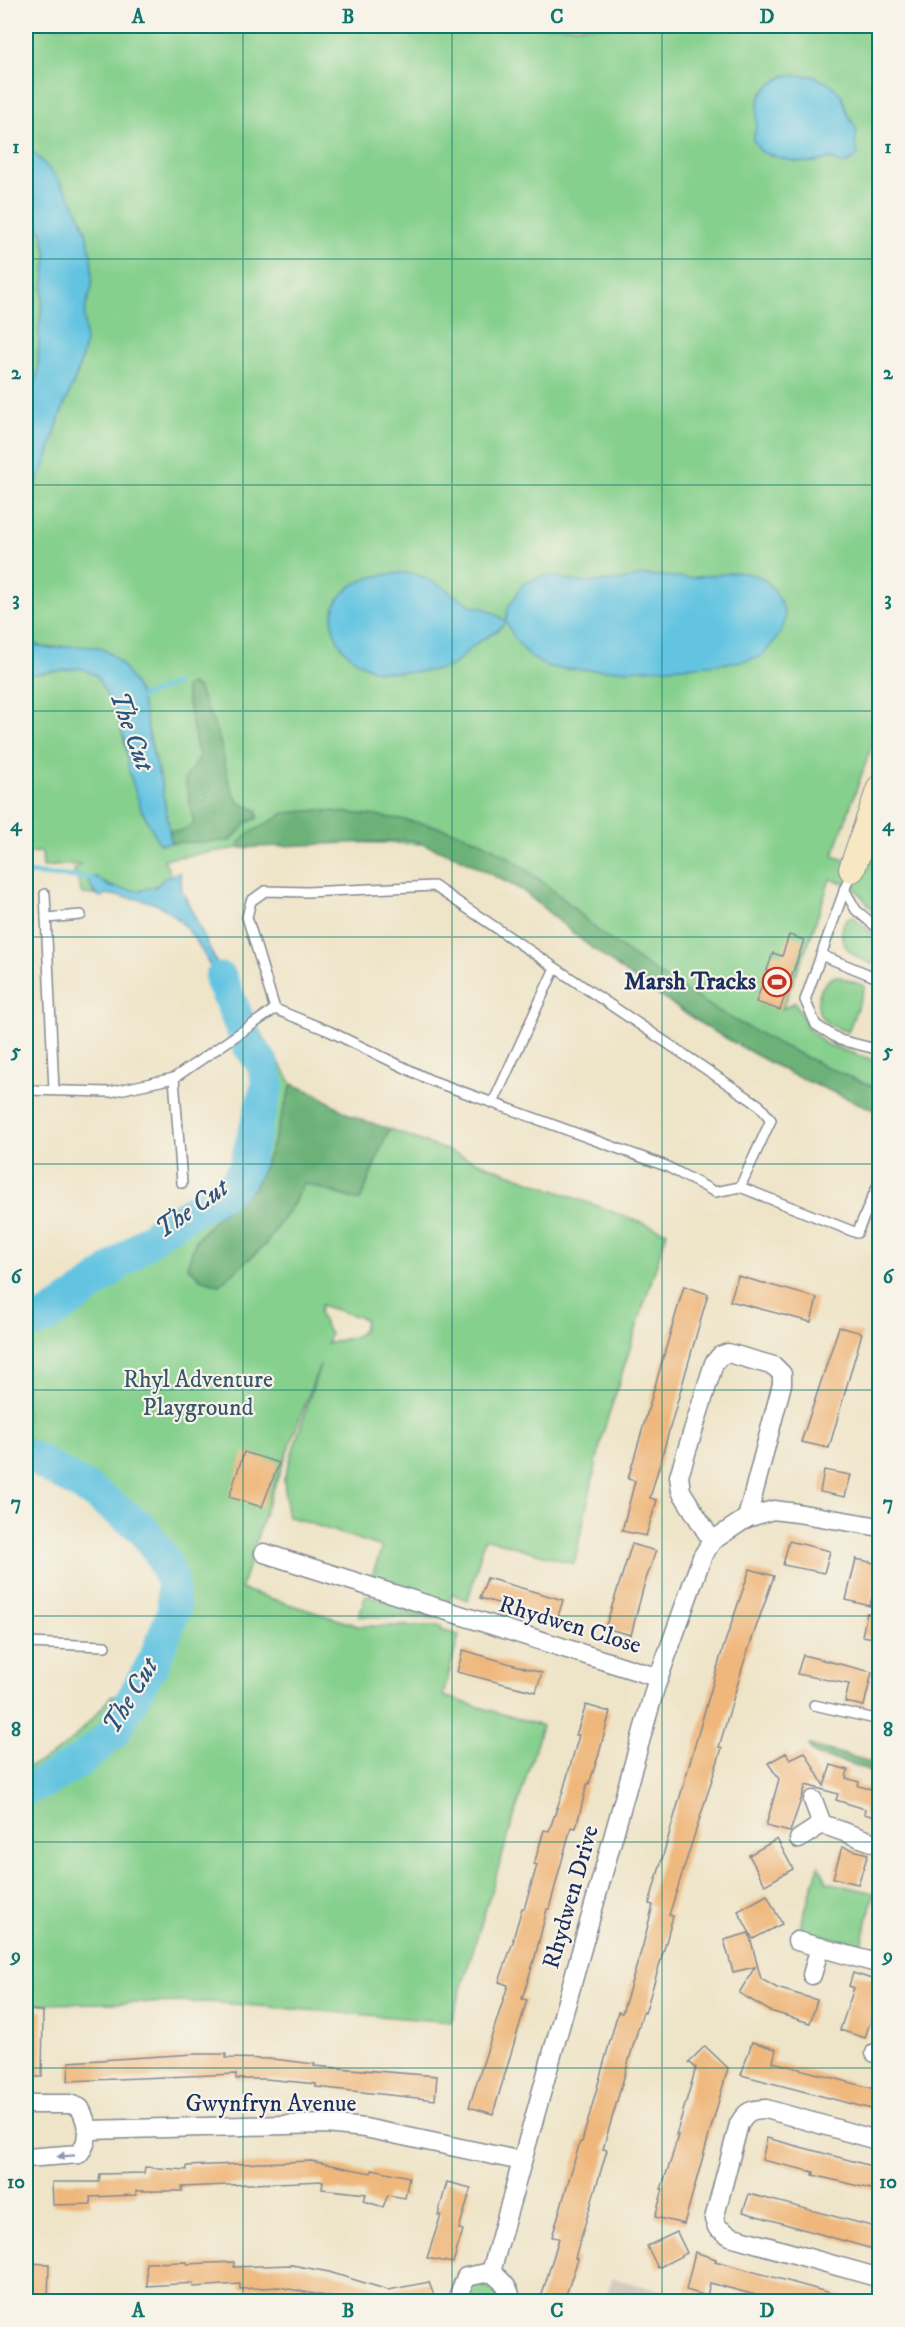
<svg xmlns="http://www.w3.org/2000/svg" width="905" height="2327" font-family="'IM FELL DW Pica',serif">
<rect width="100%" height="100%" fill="#f7f3e8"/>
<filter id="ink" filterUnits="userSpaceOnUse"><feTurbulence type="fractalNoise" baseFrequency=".0167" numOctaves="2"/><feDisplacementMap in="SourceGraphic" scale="12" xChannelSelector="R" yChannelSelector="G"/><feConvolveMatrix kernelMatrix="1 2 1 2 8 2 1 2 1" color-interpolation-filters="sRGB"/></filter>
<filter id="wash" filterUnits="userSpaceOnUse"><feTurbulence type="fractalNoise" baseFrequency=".008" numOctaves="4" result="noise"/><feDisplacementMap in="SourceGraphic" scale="24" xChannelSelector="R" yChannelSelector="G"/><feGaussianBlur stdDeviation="1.35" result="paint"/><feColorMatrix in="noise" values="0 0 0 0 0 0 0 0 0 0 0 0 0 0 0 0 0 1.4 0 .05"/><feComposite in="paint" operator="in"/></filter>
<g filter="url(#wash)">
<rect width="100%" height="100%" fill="#eee4c7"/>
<!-- industrial -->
<polygon fill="#cbc2b8" points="612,2278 701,2301 605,2301"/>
<!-- green -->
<g fill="#86d08d" stroke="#508076" stroke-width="1.5" fill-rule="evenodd">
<path d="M26 26H879V725L833 856 860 865 879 810V918L854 887 830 879 811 936 782 1009 795 1002 807 1026 825 1044 879 1062V1112L789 1073 708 1028 634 979 584 942 522 890 458 857 424 844 336 842 277 845 239 848 164 859 171 875C164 878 161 883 155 886 136 896 112 889 95 877L91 883 93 892 96 895 82 894 74 870 81 864 43 867 42 852 26 853V675L80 668 96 675 118 716 141 809 160 844 171 843 162 786 138 691C116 677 94 660 71 648 59 642 48 654 31 641V605L26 581V494L36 484 49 453 60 416 78 372 85 342 84 312 92 286 42 161 26 146Z"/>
<polygon points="26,205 42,232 47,255 39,330 38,373 26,414"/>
<path d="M853 916 869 931 879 936 872 964C856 958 837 947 843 926 845 920 847 918 853 916Z"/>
<path d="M836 976 865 986 848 1032C840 1029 831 1027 825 1021 811 1008 819 981 836 976Z"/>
<path d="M260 1031 292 1084 270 1152 254 1188 218 1217 187 1266 201 1279 219 1285 265 1245 293 1204 304 1183 360 1201 389 1129 667 1232 603 1433 574 1564 485 1538 468 1600 452 1594 447 1606 371 1579 382 1547 287 1516 284 1479 320 1364 266 1509 241 1589 358 1626H441V1630L459 1635 443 1696 542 1726 451 2022 209 2002 26 2004V1768C66 1753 86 1727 112 1695L136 1706C150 1685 166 1663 174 1638 201 1553 133 1512 71 1473 57 1464 32 1453 26 1436 24 1430 26 1420 26 1413 26 1386 26 1358 26 1331L38 1327 78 1305 161 1240 230 1197 247 1179 273 1093 270 1067 251 1036ZM321 1305 365 1319 363 1331 356 1336 327 1344 330 1334 319 1314Z"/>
<polygon points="366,1595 440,1618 359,1616"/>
<polygon points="819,1865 827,1882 874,1893 861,1945 804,1931 800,1927"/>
<polygon points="478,2284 498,2291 503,2302 462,2302 472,2285"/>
</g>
<!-- forest -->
<g fill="#6cb278" stroke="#44706b" stroke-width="1.5">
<polygon points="191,684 198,688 219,737 229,783 239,803 257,810 258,818 248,822 230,841 171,843 170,831 182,831 194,823 185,779 199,758 185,688"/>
<path d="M319 810C371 815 426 819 475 839 502 850 542 881 565 900 579 912 591 926 606 937 690 998 781 1051 879 1089V1112L789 1073 708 1028 634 979 584 942 522 890 458 857 412 840 239 848V843L248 834 285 813Z"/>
<polygon points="292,1084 315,1093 351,1116 389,1129 360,1201 304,1183 293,1204 265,1245 219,1285 201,1279 187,1266 196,1240 217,1217 254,1188 270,1152"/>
<polygon points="809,1745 879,1764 879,1776 852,1764 817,1756 811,1751"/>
</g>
<!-- water -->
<g fill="#63c4e1" stroke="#3f7aa0" stroke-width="1.5">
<path d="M786 75 813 76 832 85 842 96 848 115 857 130 855 142 858 156C846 165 843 166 830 158 806 168 785 159 761 152L753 140C764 104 745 97 786 75Z"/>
<path d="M26 146C68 184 95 225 92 284 91 293 86 302 85 311 83 321 86 332 85 343 81 369 69 392 60 416 51 443 47 474 26 494V414L38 372 39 330 47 255 42 232 26 205Z"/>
<path d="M738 572C745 574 755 574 760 577 772 584 786 606 785 620 784 628 777 638 772 644 768 649 764 655 759 657 734 667 567 676 544 665 525 656 514 640 506 621 499 634 482 637 471 648 465 652 460 660 454 664 443 671 423 671 410 672 397 672 380 673 369 668 319 645 319 588 377 576 388 574 402 572 413 574 428 576 455 596 469 604 474 608 480 607 486 609 493 612 500 617 506 621L508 608 523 584 542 576 558 577 578 582H598L617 581 643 575 691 578Z"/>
<polygon points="26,581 31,605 31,641 37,646 49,649 68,646 99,647 112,655 123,666 138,691 145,714 149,738 162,786 171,843 160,844 141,809 129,771 125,742 118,716 96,675 80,668 26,675"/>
<path d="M180 872 182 890 242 1017 235 1021C217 983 197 921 156 904 141 898 122 897 106 894L101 897C91 893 93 886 87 879L96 877 110 887 139 891 157 886 164 878Z"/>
<polygon points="26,1436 37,1450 92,1491 34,1458 26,1456"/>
</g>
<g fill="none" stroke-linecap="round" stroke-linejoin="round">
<!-- stream -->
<g stroke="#63c4e1" stroke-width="5">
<polyline points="139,698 175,684"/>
<polyline points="26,873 91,878"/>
</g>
<!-- river -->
<g stroke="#63c4e1" stroke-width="33">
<polyline points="26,1325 47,1317 87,1290 161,1230 224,1192 237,1181 245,1167 268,1083 262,1063 248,1044 221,979"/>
<polyline points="26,1456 34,1458 92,1492 142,1528 161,1555 172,1581 174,1610 154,1661 113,1733 83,1759 46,1781 26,1789"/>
</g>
</g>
<g id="blocks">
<!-- building -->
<g fill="#efb77c">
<polygon points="789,935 804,940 780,1010 756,1002 773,953 782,956"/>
<polygon points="738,1276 817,1298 811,1322 730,1301"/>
<polygon points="684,1286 708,1294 650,1498 657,1500 646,1536 622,1531 635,1481 628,1479"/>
<polygon points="839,1327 862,1333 829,1448 801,1442"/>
<polygon points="244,1452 279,1463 262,1507 229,1497"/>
<polygon points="824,1470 851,1475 845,1497 820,1492"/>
<polygon points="789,1541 830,1551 824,1573 783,1565"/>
<polygon points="632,1544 656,1551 644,1585 631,1635 605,1628"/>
<polygon points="856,1559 879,1564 870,1606 846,1600"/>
<polygon points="750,1569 774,1576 744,1662 719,1747 722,1748 669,1915 673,1916 665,1946 645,2013 643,2012 603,2149 607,2150 575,2258 578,2259 564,2301 540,2301 559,2238 552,2237 580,2142 582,2142 618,2012 622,2013 643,1945 653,1905 649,1904 723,1648"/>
<polygon points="487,1578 563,1600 557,1620 480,1598"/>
<polygon points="867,1613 879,1616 879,1639 862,1636"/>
<polygon points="463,1650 542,1673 536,1692 457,1672"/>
<polygon points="803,1655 872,1672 864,1706 845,1702 849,1684 797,1674"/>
<polygon points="586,1705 610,1712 599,1754 589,1784 587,1784 576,1828 571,1827 549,1909 547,1909 535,1957 522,1999 527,2000 493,2114 469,2107 508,1985 499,1982 514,1939 513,1939 522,1908 524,1909 537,1865 534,1864 544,1830 549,1831 563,1791 579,1735 576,1735"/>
<polygon points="805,1752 824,1786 831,1765 848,1770 846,1778 859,1782 858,1786 871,1789 875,1774 879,1775 879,1818 864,1814 865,1809 836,1800 838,1794 806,1785 790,1832 766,1826 779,1779 768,1763 786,1753 790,1759"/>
<polygon points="777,1839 793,1869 765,1885 749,1855"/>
<polygon points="842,1847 868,1854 858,1884 833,1878"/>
<polygon points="767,1895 782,1924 753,1939 738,1911"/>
<polygon points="749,1933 761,1979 777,1988 817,2000 810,2023 770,2011 739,1993 755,1967 733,1972 724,1940"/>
<polygon points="853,1973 878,1981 874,1993 879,1994 865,2038 840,2030 854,1988 849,1986"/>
<polygon points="26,2010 43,2011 42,2077 26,2077"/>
<polygon points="752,2042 776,2049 773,2062 879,2090 879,2111 741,2075"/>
<polygon points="705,2046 728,2068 684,2224 655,2217 663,2189 661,2189 671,2160 678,2135 676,2135 696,2068 689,2062"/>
<polygon points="193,2054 226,2054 226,2058 273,2059 315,2064 314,2066 437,2076 435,2100 316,2087 316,2084 266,2079 236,2079 236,2074 68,2081 69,2062"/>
<polygon points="767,2138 879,2168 879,2191 813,2175 814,2172 762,2160"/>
<polygon points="311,2161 371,2173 373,2169 409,2177 405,2198 388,2195 383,2207 364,2201 366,2194 322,2189 323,2181 182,2187 182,2191 136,2191 136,2195 90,2197 91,2204 53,2205 52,2182 99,2182 100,2174 144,2173 145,2167 187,2170 187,2166"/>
<polygon points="447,2182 471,2188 459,2229 463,2230 453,2263 427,2258 441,2215 438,2215"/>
<polygon points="749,2194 879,2228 879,2237 876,2250 743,2212"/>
<polygon points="677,2232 687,2253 658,2268 647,2246"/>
<polygon points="695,2252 716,2259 715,2261 845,2297 845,2301 778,2301 710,2283 707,2296 686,2290"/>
<polygon points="187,2262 187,2264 234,2262 234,2267 292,2265 329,2272 388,2290 429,2282 436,2301 350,2301 279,2287 240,2289 240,2284 193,2287 193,2283 147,2286 146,2263"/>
<polygon points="26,2263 49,2264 48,2301 26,2301"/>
</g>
</g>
</g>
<g filter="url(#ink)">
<use href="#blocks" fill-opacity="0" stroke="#848a92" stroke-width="1.5"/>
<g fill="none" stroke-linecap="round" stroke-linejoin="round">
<!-- lane casing -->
<g stroke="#848a92" stroke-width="12">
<g id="lane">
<polyline points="852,869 805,1000 816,1025 840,1040 880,1050"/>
<polyline points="844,889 856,910 880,930"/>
<polyline points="45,894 54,1090"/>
<polyline points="46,918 81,915"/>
<polyline points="821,955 880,979"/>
<polyline points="174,1078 182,1183"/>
<polyline points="26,1090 110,1092 174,1078 275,1009 329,1031 430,1080 666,1166 715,1192 740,1187 771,1120 759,1105 434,886 307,892 265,891 251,901 247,917 275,1009"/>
<polyline points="493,1103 555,968"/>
<polyline points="740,1187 857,1233 880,1180"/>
<polyline points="26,1643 105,1646"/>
<polyline points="814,1705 880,1720"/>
</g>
</g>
<!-- street casing -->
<g stroke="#848a92" stroke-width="21">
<g id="street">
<polyline points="712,1541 681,1491 679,1476 714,1363 720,1356 728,1353 774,1366 782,1374 782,1384 747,1518"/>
<polyline points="264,1553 659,1678"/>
<polyline points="813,1800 822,1824"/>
<polyline points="799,1839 822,1824 880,1845"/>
<polyline points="797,1941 880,1964"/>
<polyline points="812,1975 820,1947"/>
<polyline points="875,2053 880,2054"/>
<path d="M26 2104H70L80 2108C88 2123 91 2140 79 2154L26 2158"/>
<polyline points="88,2130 326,2124 365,2128 522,2161"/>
<path d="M880 2141 766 2109C752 2109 746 2111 739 2124L714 2219 717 2227 730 2236 880 2278"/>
<polyline points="491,2272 655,1688 702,1557 712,1541 747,1518 773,1510 797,1513 880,1527"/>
<path d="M456 2302 466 2277 491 2272C501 2280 511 2288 511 2302"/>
</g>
</g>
<!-- secondary casing -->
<g stroke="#848a92" stroke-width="28">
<polyline id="secondary" points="852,869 880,788"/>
</g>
<!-- lane -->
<use href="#lane" stroke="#fff" stroke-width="9"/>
<!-- street -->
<use href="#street" stroke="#fff" stroke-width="18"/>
<!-- secondary -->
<use href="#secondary" stroke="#f7e8c3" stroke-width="26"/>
</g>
<!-- one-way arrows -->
<defs><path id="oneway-solid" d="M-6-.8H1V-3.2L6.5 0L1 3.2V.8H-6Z" transform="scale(1.5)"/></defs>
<use fill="#8d97ae" href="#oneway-solid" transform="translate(66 2156) rotate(176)"/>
</g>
<!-- grid -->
<path fill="none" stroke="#0f766e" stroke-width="1.5" stroke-opacity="0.55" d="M243 26V2302M452 26V2302M662 26V2302M26 259H880M26 485H880M26 711H880M26 937H880M26 1164H880M26 1390H880M26 1616H880M26 1842H880M26 2068H880"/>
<!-- icons -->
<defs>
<g id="stadium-ring" transform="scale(1.5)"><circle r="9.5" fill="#f7f3e8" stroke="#c8321e" stroke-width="1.5"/><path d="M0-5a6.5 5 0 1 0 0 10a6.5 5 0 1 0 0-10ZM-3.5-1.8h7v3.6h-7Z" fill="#c8321e"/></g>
</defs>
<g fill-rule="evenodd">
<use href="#stadium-ring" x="777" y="982"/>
</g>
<g text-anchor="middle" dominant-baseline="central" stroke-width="4.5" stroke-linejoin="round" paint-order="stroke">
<!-- poi labels -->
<g font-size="24" font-weight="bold" fill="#1b2f5e" stroke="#f7f3e8" text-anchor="end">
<text x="756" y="982">Marsh Tracks</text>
</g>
<!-- park labels -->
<g font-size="24" fill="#36576a" stroke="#f7f3e8">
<text x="198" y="1380">Rhyl Adventure<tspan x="198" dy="28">Playground</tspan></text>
</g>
<!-- street labels -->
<g font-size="24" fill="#1b2f5e" stroke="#f7f3e8">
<text transform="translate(570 1625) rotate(17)">Rhydwen Close</text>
<text transform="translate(571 1897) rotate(-74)">Rhydwen Drive</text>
<text x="271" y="2104">Gwynfryn Avenue</text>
</g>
<!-- water labels -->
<g font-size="26" font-style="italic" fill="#2d547f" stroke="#f7f3e8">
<text transform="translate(131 731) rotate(70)">The Cut</text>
<text transform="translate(192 1209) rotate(-35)">The Cut</text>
<text transform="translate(131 1696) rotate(-59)">The Cut</text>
</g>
</g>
<!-- margin -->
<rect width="905" height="2327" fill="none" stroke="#f7f3e8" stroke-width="66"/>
<rect x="33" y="33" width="839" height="2261" fill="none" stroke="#0f766e" stroke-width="2"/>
<g font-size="20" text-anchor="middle" font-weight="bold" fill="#0f766e">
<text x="138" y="23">A</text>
<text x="348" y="23">B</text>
<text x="557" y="23">C</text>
<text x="767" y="23">D</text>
<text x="16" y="153">1</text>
<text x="888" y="153">1</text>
<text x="16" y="379">2</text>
<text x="888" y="379">2</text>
<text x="16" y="605">3</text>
<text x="888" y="605">3</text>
<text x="16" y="831">4</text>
<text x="888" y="831">4</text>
<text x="16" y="1057">5</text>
<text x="888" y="1057">5</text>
<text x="16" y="1283">6</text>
<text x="888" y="1283">6</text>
<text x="16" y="1509">7</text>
<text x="888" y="1509">7</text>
<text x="16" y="1736">8</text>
<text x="888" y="1736">8</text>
<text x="16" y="1962">9</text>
<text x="888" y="1962">9</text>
<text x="16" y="2188">10</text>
<text x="888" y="2188">10</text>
<text x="138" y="2317">A</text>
<text x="348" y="2317">B</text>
<text x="557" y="2317">C</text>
<text x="767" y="2317">D</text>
</g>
</svg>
